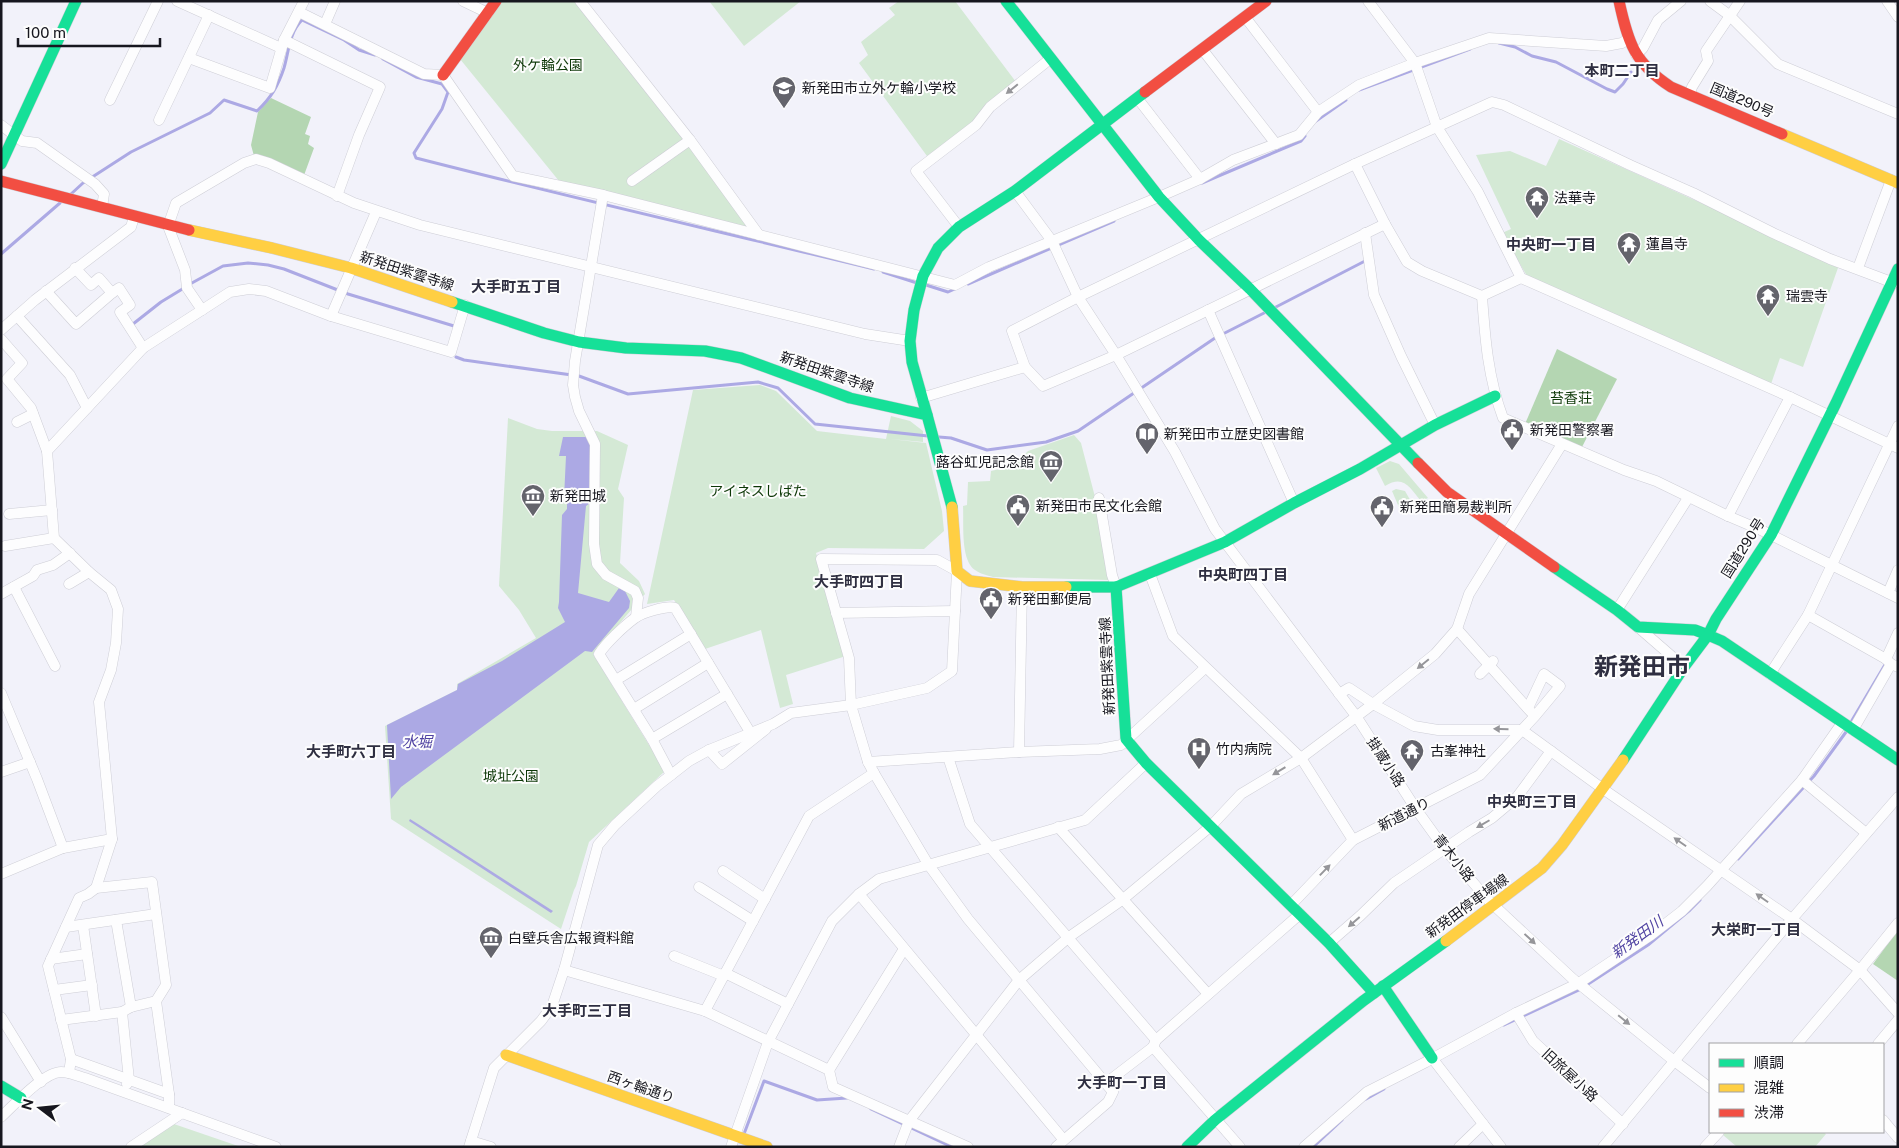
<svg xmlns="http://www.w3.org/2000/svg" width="1899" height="1148" font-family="'Public Sans','Noto Sans JP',sans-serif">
<rect width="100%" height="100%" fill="#f2f2fa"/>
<!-- green -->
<g fill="#d4e9d5">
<polygon points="502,1 580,1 747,224 747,227 559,181 460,59"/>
<polygon points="709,1 801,1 744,46"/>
<polygon points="899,1 955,1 1016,82 975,121 927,156 859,63 868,55 861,42 895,15 889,8"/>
<polygon points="1559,139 1839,265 1803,367 1780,358 1771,384 1527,276 1502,233 1511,229 1476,155 1510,151 1546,166"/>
<polygon points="760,385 776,391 817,431 886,439 891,416 910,421 923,431 923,442 890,439 926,443 942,511 944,531 924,549 828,548 816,553 846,656 786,675 793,704 780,708 761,630 705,649 674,600 647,604 693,390"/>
<polygon points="508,418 537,429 552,431 597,431 628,445 618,489 624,498 620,563 639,581 645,594 593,654 665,771 589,842 576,886 574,890 561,929 391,819 385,726 457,690 457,684 536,638 519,610 499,586"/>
<path d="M1074 435 1081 443 1095 497 1109 580 993 577C987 575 980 574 975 570 960 560 964 523 963 506L967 505 968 482 990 481 991 471 1013 466 1028 451Z"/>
<path d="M1390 461 1399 464 1428 498 1421 501C1410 488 1404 474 1385 486L1376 468Z"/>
<polygon points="1396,489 1405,491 1413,505 1401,512 1392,491"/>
<polygon points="171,1123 241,1147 136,1147"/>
<polygon points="1725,1132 1823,1132 1826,1134 1815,1147 1737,1147 1723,1135"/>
</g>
<!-- forest -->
<g fill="#b4d6b2">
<polygon points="271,98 311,117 305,134 310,136 308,144 314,148 303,178 254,156 251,145 258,112"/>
<polygon points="1557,349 1617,379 1582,447 1525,424"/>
<polygon points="1898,930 1898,981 1873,964"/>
</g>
<!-- water -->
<g fill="#aca9e4">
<polygon points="563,437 587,437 591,446 590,503 586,506 578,593 609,602 619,588 625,591 630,601 629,608 592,652 585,651 401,787 391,799 387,725 457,690 458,684 502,661 565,622 558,608 559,602 562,515 567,509 567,504 564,498 566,456 559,456"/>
<polygon points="410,819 418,824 553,911 551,913 409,821"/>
</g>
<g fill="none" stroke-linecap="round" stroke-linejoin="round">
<!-- stream -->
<g stroke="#aca9e4" stroke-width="3">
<polyline points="1499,43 1515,47 1532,56 1556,62 1607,89 1615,92 1623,84 1631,72"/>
<path d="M383 59 416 77 442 84 448 92 442 109 414 153 416 158C568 197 722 232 874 269"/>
<polyline points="1359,90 1470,49"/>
<polyline points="1316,121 1346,100"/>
<polyline points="1202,183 1301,141 1305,136"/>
<path d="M71 194 83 183 131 152 210 113 224 100 257 111C271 98 278 86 284 68 289 51 289 33 302 20L344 40 359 50 375 55"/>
<polyline points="1,254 60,203"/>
<polyline points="883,272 917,283"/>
<polyline points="190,284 223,266 248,263 268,265 284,269 348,294 454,326"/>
<polyline points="968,284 1114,221"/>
<polyline points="926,285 948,292 957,288"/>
<polyline points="1274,308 1365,261"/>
<polyline points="133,324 161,302 184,288"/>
<polyline points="456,357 464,360 579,376 628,394 758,382 778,388 815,424 928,436"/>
<polyline points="939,437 951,438 987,450 1046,442 1078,431 1215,338 1266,312"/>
<polyline points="1851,722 1886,663"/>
<polyline points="1738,859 1814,776 1846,732"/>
<polyline points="1504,1025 1579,990 1648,945 1690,910 1700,900"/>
<polyline points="1366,1099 1384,1089"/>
<polyline points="871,1109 952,1147"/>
<polyline points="744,1134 764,1081 817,1100 847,1098"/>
<polyline points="1313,1147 1342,1120"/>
</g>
<!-- street casing -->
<g stroke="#ceced6" stroke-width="11">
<g id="street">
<polyline points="177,1 281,48"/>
<polyline points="463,1 488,13"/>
<polyline points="580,1 690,140 759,235"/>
<polyline points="1368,1 1415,63 1437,127 1478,192 1521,278 1790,397 1898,448"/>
<polyline points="1710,1 1729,15 1778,64 1898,114"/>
<polyline points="1887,1 1898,17"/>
<polyline points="299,12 424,74 443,75 513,176 603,195 955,285 989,267 1159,197 1200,179 1233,160 1299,135 1318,112 1359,85 1415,63 1489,38 1606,46 1622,43 1628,39"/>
<polyline points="1245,17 1318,112"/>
<polyline points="325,24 335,1"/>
<polyline points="284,40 380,87 359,135 337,196"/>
<polyline points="1202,49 1276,144"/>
<polyline points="1636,55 1643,48 1658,20 1681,1"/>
<polyline points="189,58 270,88 284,40 304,1"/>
<polyline points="1690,94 1692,87 1708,61 1706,51 1740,1"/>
<polyline points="1138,99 1200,179"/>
<polyline points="110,100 158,1"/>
<polyline points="159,120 209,15"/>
<polyline points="1,125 22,141 37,143 95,184 104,194 102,207"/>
<polyline points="1355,164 1385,224 1407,262 1422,271 1482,296 1521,278"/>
<polyline points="632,181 690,140"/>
<polyline points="1015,191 1052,241 1078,297 1116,355 1175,452 1215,529 1356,716 1416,809 1444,848 1487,899 1573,979 1673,1060 1710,1088"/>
<polyline points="603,195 575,361 573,385 575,397 579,411 595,444 594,544 597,564 606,575 635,591 638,598 636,617"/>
<polyline points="1385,224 1116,355 1043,386 1025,367 1012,331 1078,297 1355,164 1492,102 1504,105 1630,165 1693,193 1773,233 1830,259 1894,283"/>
<polyline points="959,227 916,171 976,125 990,107 1050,59"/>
<polyline points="1365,233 1374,295 1401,356 1435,425"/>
<polyline points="75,268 91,285 99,278 112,293 119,288 130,305 120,312 143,348"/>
<polyline points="1858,268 1891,180"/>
<polyline points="46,291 76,324 112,293"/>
<path d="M1482 296C1485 338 1488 378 1503 418L1624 470 1656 481 1728 516 1761 530 1898 598"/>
<polyline points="202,310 187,288 185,270 168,226 176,203 244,163 256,159 269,163 354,203 420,225 865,334 910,341"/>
<polyline points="1208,310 1294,503"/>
<polyline points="17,316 70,375 87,408"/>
<polyline points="331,316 376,212"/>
<polyline points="1,330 35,300 131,227 134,217"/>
<polyline points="1,339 22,363 7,379 31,408 47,451"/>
<polyline points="921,398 1025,367"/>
<polyline points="17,422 33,414"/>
<polyline points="1099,498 1112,575 1116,587"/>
<polyline points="9,514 52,510"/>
<polyline points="1728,516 1790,397"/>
<polyline points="5,546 54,538"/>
<polyline points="1150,574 1173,636 1301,758 1353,840"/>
<polyline points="69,584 89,572"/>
<polyline points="14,587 55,666"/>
<polyline points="1888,593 1898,570"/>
<polyline points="1,594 33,576 37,570 53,565 70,553"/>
<polyline points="1617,610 1688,498"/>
<polyline points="836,613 955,611"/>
<polyline points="1808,615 1886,659 1891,664"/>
<polyline points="1638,627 1684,667"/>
<polyline points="1457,629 1531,712"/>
<polyline points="1886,659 1898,633"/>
<polyline points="1480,674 1493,661"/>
<polyline points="1770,674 1808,615 1898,426"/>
<polyline points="616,680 691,634"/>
<polyline points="1,693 37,779 63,848"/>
<polyline points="1339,694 1349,688 1373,704 1414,726 1438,730 1522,730 1603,789 1789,917 1860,970 1898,1013"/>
<polyline points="634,709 708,663"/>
<polyline points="1853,730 1891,664 1898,667"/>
<polyline points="652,739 727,694"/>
<polyline points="709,750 722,764 766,729"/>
<polyline points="1019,752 1022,587"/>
<polyline points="948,757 970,824 1156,1040"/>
<polyline points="868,762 1019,752 1100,749 1121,745 1205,668"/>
<polyline points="1,772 30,762"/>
<path d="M671 775 652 739 599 654C606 643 624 626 635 618 642 613 667 605 675 608L750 732"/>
<polyline points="1802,780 1866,833"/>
<polyline points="1058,827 1208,994"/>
<polyline points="723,871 765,899"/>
<polyline points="1,874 63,848 112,839"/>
<polyline points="699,887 753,921"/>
<polyline points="96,888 152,882 166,985 156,1001 169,1094 169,1108"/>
<polyline points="859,894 1063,1139"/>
<polyline points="1291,905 1353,840 1480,775 1535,716 1560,686 1544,674 1528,708"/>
<polyline points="116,920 131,1007"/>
<polyline points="83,925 96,1016"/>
<polyline points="66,927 156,914"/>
<polyline points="1329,943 1360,916 1394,883 1469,832 1492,818 1517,797 1551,751"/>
<polyline points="674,956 724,976"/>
<polyline points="51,959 87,954"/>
<polyline points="564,970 705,1011 829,1070 833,1087 968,1147"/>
<polyline points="725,973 788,1004"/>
<polyline points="54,990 92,985"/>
<polyline points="705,1011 809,816 874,773"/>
<polyline points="122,1012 129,1080 127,1084"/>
<polyline points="1516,1013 1533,1041 1623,1124"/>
<polyline points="1,1017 41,1082"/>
<polyline points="61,1020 122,1012 131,1007 156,1001"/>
<polyline points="1797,1044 1860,970 1898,923"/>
<polyline points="1878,1044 1898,1020"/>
<polyline points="1153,1047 1240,1147"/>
<polyline points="1432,1058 1501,1147"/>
<polyline points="71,1059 169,1094"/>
<polyline points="829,1070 904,949"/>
<polyline points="69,1073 71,1059 48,966 79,898 88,894 96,888 112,839 99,702 111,670 116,643 118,609 111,590 89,572 54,538 47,451 143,348 230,292 249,289 266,291 331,316 451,352 465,305"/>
<polyline points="1106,1083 1153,1047 1156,1040 1300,914"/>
<path d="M1 1117C14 1105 44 1072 61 1072 69 1072 77 1076 85 1078L276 1147"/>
<polyline points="1883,1120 1898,1138"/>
<polyline points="471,1141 491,1147"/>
<polyline points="131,1147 182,1113"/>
<polyline points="469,1147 494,1068 541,1021 552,1006 564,970 598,845 615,825 657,786 689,761 709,750 773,724 791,713 851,705 927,688 952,671 957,571 937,560 821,559 849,658 851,705 868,762 874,773 928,864 968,919 1113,1092 1108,1102 1056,1147"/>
<polyline points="731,1147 768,1042 832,921 859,894 879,879 1085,820 1146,763"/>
<polyline points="899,1147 909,1121 1019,980 1069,937 1122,900 1211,826 1241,794 1301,758 1373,704 1435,654 1457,629 1469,594 1562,444"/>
<polyline points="1304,1147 1367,1092 1426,1062 1516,1013 1579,983 1651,935 1682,911 1707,886 1802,780 1842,723"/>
<polyline points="1459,1147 1483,1124"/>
<polyline points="1603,1147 1792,919 1898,797"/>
<polyline points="1705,1147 1719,1132"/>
</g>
</g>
<!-- fast casing -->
<g stroke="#ceced6" stroke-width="12">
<g id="fast">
<polyline points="1006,1 1159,197 1199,240 1250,289 1418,463"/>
<polyline points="1,164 76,1"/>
<polyline points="1898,269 1836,403 1771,535 1716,619 1708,635 1722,641 1898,760"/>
<polyline points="452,302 544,333 579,342 626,348 705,351 741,358 850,398 927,415 952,507"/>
<polyline points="927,415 912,362 910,341 914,310 923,276 938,248 959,227 1015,191 1145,92"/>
<polyline points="1554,567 1617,610 1638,627 1695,630 1708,635"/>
<polyline points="1066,587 1116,587 1126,739 1146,763 1329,943 1374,993"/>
<polyline points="1116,587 1225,542 1294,503 1360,469 1435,425 1495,396"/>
<polyline points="1623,760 1684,667 1708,635"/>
<polyline points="1383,986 1432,1058"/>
<polyline points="1,1086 21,1098"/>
<polyline points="1187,1147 1215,1120 1363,1001 1446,941"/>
</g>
</g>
<!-- slow casing -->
<g stroke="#ceced6" stroke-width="12">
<g id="slow">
<polyline points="1782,134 1898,183"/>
<polyline points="189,230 272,248 351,268 452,302"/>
<polyline points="952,507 957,571 970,581 1022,587 1066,587"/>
<polyline points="1446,941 1542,868 1562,845 1623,760"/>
<polyline points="506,1055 767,1147"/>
</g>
</g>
<!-- jam casing -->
<g stroke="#ceced6" stroke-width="12">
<g id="jam">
<path d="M1619 1C1628 42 1634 63 1671 87L1782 134"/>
<polyline points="443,75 496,1"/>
<polyline points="1145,92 1266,1"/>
<polyline points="1,181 189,230"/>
<polyline points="1418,463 1447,492 1554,567"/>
</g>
</g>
<!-- street -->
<use href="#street" stroke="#fdfdfe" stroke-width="10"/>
<!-- fast -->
<use href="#fast" stroke="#16e098" stroke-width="11"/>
<!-- slow -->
<use href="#slow" stroke="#ffcf43" stroke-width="11"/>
<!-- jam -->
<use href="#jam" stroke="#f24e42" stroke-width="11"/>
</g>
<!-- one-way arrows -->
<defs><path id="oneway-solid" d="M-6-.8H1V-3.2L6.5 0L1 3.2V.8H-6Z" transform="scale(1.25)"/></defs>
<g fill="#96969a">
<use href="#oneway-solid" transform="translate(1012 89) rotate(141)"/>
<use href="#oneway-solid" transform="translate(1423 664) rotate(141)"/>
<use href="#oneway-solid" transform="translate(1501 729) rotate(-179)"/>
<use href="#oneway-solid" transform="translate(1279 771) rotate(149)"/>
<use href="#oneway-solid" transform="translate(1483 824) rotate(150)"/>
<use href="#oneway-solid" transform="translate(1680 842) rotate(-145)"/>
<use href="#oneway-solid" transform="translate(1325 870) rotate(-46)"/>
<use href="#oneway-solid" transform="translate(1762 898) rotate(-145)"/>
<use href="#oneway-solid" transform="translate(1354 922) rotate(139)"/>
<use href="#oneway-solid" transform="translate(1530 939) rotate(43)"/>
<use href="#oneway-solid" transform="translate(1624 1020) rotate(39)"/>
</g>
<!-- icons -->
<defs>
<g id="school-pin" transform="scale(1.25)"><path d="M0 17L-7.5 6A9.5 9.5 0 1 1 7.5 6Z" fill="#64646c" stroke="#fdfdfd"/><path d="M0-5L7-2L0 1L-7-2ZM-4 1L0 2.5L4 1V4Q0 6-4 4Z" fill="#fff"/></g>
<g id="temple-pin" transform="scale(1.25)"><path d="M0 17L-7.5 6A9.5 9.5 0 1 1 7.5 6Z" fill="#64646c" stroke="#fdfdfd"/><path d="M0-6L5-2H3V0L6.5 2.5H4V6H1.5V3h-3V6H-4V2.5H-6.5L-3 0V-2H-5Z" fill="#fff"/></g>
<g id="civic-pin" transform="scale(1.25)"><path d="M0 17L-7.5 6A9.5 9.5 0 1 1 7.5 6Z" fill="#64646c" stroke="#fdfdfd"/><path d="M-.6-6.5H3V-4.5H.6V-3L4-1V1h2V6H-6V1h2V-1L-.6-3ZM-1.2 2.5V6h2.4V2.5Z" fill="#fff"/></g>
<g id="library-pin" transform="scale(1.25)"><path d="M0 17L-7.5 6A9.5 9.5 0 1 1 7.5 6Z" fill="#64646c" stroke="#fdfdfd"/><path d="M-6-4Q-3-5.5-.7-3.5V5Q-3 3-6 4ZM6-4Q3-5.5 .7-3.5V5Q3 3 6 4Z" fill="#fff"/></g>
<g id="museum-pin" transform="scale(1.25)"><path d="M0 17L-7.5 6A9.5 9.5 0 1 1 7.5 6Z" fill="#64646c" stroke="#fdfdfd"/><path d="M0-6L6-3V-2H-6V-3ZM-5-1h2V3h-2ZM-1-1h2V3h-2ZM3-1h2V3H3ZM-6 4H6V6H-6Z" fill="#fff"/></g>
<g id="hospital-pin" transform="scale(1.25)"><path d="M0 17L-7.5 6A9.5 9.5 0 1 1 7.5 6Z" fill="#64646c" stroke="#fdfdfd"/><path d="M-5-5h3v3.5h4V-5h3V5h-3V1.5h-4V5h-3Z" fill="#fff"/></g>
</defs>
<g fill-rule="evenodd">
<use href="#school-pin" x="784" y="88"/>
<use href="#temple-pin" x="1537" y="198"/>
<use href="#temple-pin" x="1629" y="244"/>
<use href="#temple-pin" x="1768" y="296"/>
<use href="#civic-pin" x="1512" y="430"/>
<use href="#library-pin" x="1147" y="434"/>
<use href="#museum-pin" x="1051" y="462"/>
<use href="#museum-pin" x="533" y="496"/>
<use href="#civic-pin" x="1018" y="506"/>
<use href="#civic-pin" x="1382" y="507"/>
<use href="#civic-pin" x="991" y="599"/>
<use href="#hospital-pin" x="1199" y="749"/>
<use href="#temple-pin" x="1412" y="751"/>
<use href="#museum-pin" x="491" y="938"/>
</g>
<g text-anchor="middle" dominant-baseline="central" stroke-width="4" stroke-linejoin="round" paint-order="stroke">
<!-- park labels -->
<g font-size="14" fill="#0d3807" stroke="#fdfdfd">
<text x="548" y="65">外ケ輪公園</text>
<text x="1571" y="398">苔香荘</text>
<text x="758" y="491">アイネスしばた</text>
<text x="511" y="776">城址公園</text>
</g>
<!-- poi labels -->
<g font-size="14" fill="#17171f" stroke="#fdfdfd" text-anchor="start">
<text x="802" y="88">新発田市立外ケ輪小学校</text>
<text x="1554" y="198">法華寺</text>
<text x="1646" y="244">蓮昌寺</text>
<text x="1786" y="296">瑞雲寺</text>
<text x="1530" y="430">新発田警察署</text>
<text x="1164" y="434">新発田市立歴史図書館</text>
<text x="1034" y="462" text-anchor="end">蕗谷虹児記念館</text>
<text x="550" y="496">新発田城</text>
<text x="1036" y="506">新発田市民文化会館</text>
<text x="1400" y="507">新発田簡易裁判所</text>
<text x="1008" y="599">新発田郵便局</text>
<text x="1216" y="749">竹内病院</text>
<text x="1430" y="751">古峯神社</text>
<text x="508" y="938">白壁兵舎広報資料館</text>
</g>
<!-- street labels -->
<g font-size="14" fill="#17171f" stroke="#fdfdfd">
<text transform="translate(1742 100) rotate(23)">国道290号</text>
<text transform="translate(407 271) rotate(18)">新発田紫雲寺線</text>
<text transform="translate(827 372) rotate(19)">新発田紫雲寺線</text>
<text transform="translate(1743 548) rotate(-58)">国道290号</text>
<text transform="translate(1107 666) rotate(-93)">新発田紫雲寺線</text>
<text transform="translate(1386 762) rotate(57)">掛蔵小路</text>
<text transform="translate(1404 814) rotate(-27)">新道通り</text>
<text transform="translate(1454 858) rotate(52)">青木小路</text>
<text transform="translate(1467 906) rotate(-36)">新発田停車場線</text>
<text transform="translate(1570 1075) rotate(43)">旧旅屋小路</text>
<text transform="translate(641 1087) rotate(19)">西ヶ輪通り</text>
</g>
<!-- neighbourhood labels -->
<g font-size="15" font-weight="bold" fill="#2f2f41" stroke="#fdfdfd">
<text x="1622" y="70">本町二丁目</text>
<text x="1551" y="244">中央町一丁目</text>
<text x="516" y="286">大手町五丁目</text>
<text x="1243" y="574">中央町四丁目</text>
<text x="859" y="581">大手町四丁目</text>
<text x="351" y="751">大手町六丁目</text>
<text x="1532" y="801">中央町三丁目</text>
<text x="1756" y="929">大栄町一丁目</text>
<text x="587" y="1010">大手町三丁目</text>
<text x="1122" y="1082">大手町一丁目</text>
</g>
<!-- water labels -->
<g font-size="15" font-style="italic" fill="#5043a2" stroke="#fdfdfd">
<text x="417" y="741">水堀</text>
<text transform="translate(1637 937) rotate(-36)">新発田川</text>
</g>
<!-- town labels -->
<g font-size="24" font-weight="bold" fill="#2f2f41" stroke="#fdfdfd">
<text x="1642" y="666">新発田市</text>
</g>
</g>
<!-- border -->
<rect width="1899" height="1148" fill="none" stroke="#17171f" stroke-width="5"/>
<!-- legend -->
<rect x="1709" y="1043" width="175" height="90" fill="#fdfdfd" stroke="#a1a1a4"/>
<rect x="1719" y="1059" width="25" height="8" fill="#16e098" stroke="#a1a1a4"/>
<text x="1754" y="1068" font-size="15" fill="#17171f">順調</text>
<rect x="1719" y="1084" width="25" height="8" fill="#ffcf43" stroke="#a1a1a4"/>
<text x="1754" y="1093" font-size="15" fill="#17171f">混雑</text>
<rect x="1719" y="1109" width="25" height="8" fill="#f24e42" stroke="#a1a1a4"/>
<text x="1754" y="1118" font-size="15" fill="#17171f">渋滞</text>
<!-- north arrow -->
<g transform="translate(40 1108) rotate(286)" stroke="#fdfdfd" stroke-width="4" paint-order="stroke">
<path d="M0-4L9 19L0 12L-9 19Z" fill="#17171f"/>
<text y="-8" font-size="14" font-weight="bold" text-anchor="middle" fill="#17171f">N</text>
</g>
<!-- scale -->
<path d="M18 38v8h142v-8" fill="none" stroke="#17171f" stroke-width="2.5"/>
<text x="25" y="38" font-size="15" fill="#17171f" stroke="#fdfdfd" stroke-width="4" paint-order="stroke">100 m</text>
</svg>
